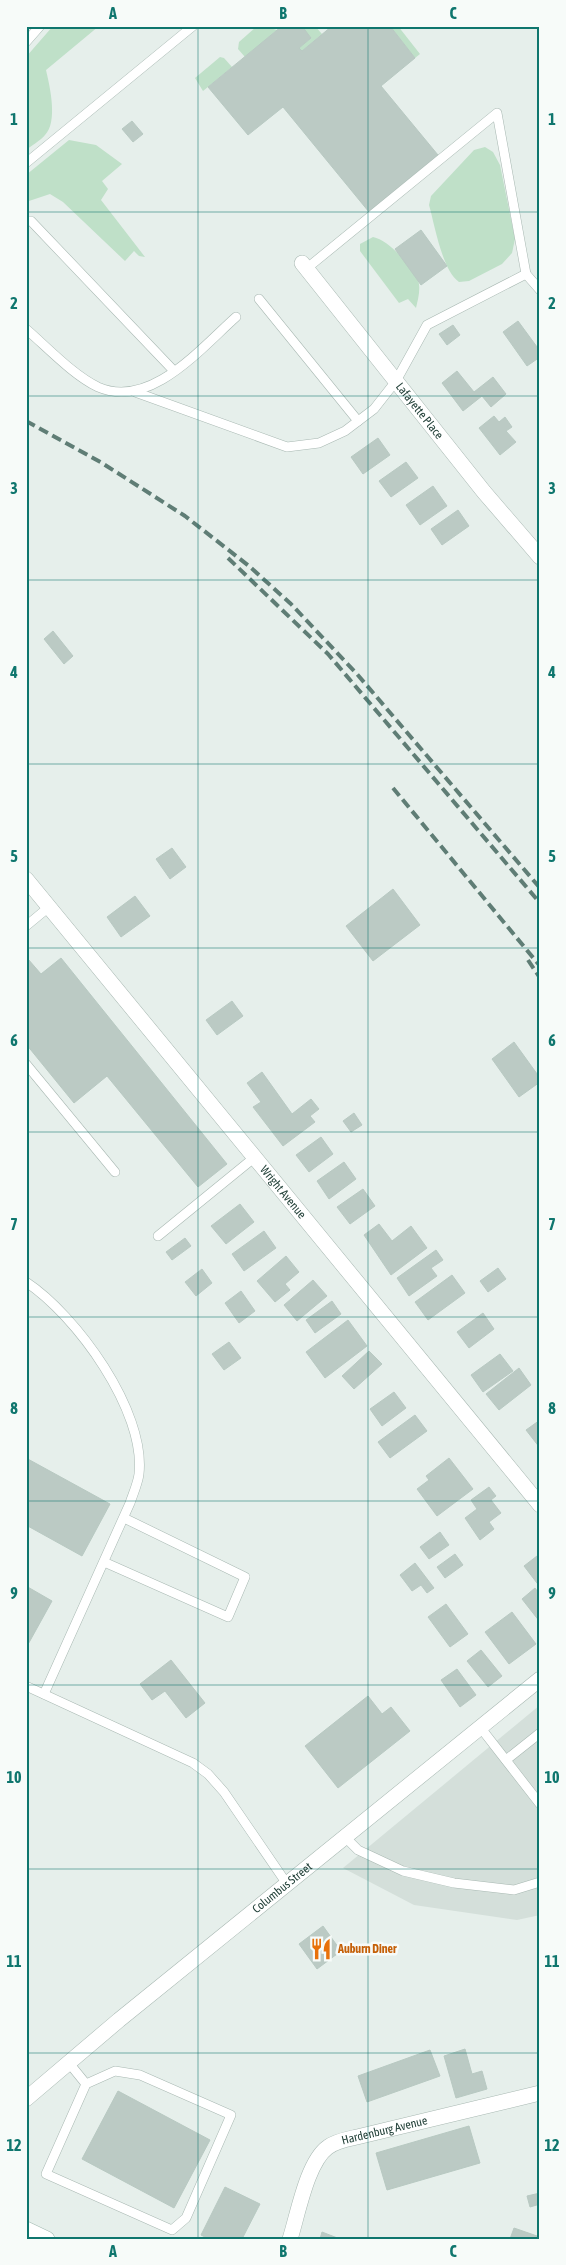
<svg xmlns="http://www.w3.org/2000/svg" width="566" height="2265" font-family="'Asap Condensed',sans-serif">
<rect width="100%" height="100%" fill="#e6efeb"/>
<!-- built -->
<polygon fill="#d4dfda" points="540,1705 540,1915 517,1920 414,1905 343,1868"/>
<!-- green -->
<g fill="#bfe0c8">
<path d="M53 26H99L46 70C50 87 58 122 45 135 40 141 32 145 26 150V57Z"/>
<polygon points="263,26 277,30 245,57 238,49 239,42 256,27"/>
<polygon points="315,26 322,34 302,51 299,48 311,38 302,27"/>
<polygon points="390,26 398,26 420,54 415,58"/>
<polygon points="220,57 224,58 232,67 203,91 195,78"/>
<polygon points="69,140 96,145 122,164 102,181 108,189 101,200 145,257 139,256 134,251 125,261 63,202 50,194 26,202 26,175"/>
<path d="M485 147 493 152 500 165 515 239 512 253 502 264 469 281 459 282C442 270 435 226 429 205L431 196 474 150Z"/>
<path d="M373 237C389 240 411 266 418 280 421 289 418 299 416 308L408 299 399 303 360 251V244Z"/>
</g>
<!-- building -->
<g fill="#bbcac4" stroke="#b8c9c2">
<polygon points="282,26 302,26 311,38 299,48 302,51 332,26 390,26 415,58 381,86 438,155 369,212 283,107 248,135 208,87"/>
<polygon points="132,121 143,134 133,142 122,129"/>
<polygon points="421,230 447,266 421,285 395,249"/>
<polygon points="518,321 540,351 540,357 527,366 503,332"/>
<polygon points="453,325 460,335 447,345 439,334"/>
<polygon points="457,371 474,392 493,377 506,394 491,407 482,396 463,411 442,383"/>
<polygon points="494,416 499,422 505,417 512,427 506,431 516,442 500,455 479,428"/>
<polygon points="378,438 390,455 363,474 351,457"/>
<polygon points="406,462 418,478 391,497 379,481"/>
<polygon points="433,486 447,506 420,525 406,505"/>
<polygon points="458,510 469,526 442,545 431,529"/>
<polygon points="53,631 73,656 64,664 44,639"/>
<polygon points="172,848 186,867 170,879 156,859"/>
<polygon points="393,889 420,925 373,961 346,926"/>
<polygon points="135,896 150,916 121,937 107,917"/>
<polygon points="61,958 227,1164 198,1187 107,1076 74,1103 26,1044 26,960 28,959 41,974"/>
<polygon points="232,1001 243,1016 217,1035 206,1020"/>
<polygon points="514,1042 540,1078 540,1082 519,1097 492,1059"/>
<polygon points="262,1072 292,1114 311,1099 319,1109 310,1116 315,1122 283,1146 253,1107 261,1102 247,1083"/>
<polygon points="354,1113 362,1125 351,1132 343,1121"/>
<polygon points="321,1137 333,1154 309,1172 296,1155"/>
<polygon points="344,1162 356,1179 329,1199 317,1181"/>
<polygon points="363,1189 375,1206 350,1224 337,1207"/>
<polygon points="240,1204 254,1222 226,1244 211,1226"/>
<polygon points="379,1224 392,1241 411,1226 427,1248 391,1275 364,1235"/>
<polygon points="264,1231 276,1248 244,1271 232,1254"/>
<polygon points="185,1238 191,1246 172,1260 166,1252"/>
<polygon points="436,1250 443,1260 431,1268 437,1276 409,1296 397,1278"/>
<polygon points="286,1256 299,1272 285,1284 290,1290 275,1302 257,1281"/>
<polygon points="498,1268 506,1279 488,1292 480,1281"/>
<polygon points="202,1269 212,1283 196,1296 185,1282"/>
<polygon points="452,1275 465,1293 428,1320 415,1302"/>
<polygon points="313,1280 327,1296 297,1321 284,1305"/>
<polygon points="241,1291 255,1311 239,1323 225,1303"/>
<polygon points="332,1301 341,1314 315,1333 306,1320"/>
<polygon points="483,1313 494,1329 469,1348 457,1332"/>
<polygon points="348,1320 367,1346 325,1378 306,1352"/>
<polygon points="229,1342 241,1358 224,1370 212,1354"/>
<polygon points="369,1351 382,1364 354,1389 342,1376"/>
<polygon points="500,1354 513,1371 483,1392 471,1375"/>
<polygon points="519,1368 531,1385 499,1410 486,1394"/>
<polygon points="394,1392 406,1408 382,1426 370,1409"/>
<polygon points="415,1415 427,1431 390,1458 378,1442"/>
<polygon points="540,1420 540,1448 526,1430"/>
<polygon points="26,1458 110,1504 82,1556 26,1525"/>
<polygon points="449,1458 473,1489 437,1516 417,1489 429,1480 426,1476"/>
<polygon points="489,1487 496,1496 491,1500 501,1513 489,1522 494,1529 480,1540 465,1518 477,1509 471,1500"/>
<polygon points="440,1532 449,1545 429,1559 420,1547"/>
<polygon points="455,1554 463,1565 445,1578 437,1567"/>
<polygon points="537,1556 540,1560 540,1587 524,1566"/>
<polygon points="415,1563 434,1588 427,1593 421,1585 412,1591 400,1575"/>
<polygon points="26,1586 52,1601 26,1648"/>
<polygon points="535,1588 540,1595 540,1622 522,1599"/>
<polygon points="446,1604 468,1634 450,1647 428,1617"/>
<polygon points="512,1612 536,1644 509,1664 485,1632"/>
<polygon points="481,1650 502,1676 488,1687 467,1661"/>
<polygon points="171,1660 205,1703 186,1718 165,1691 152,1700 140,1684"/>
<polygon points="457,1669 476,1695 460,1707 441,1680"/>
<polygon points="368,1696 382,1714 391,1707 410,1731 338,1788 305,1746"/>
<polygon points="323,1926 341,1951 317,1969 299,1944"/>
<polygon points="465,2049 472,2074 482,2071 487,2089 456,2098 444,2056"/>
<polygon points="430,2050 440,2076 367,2102 358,2076"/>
<polygon points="118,2091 210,2140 174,2208 82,2159"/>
<polygon points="469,2126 480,2163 387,2190 376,2153"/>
<polygon points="225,2187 260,2204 242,2239 209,2239 201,2235"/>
<polygon points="540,2193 540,2204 530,2207 527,2196"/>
<polygon points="514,2228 540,2237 540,2239 510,2239"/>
<polygon points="322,2232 340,2239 320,2239"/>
</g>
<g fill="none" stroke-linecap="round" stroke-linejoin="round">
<!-- service casing -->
<g stroke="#a8b8b2" stroke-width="10">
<g id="service">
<polyline points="26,42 40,26"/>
<polyline points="26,163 193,26"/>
<polyline points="26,221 31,221 174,371"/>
<polyline points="306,269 497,113 526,274 540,290"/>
<polyline points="259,299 358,421"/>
<path d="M26 329C47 347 73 375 98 387 150 410 201 348 236 317"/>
<polyline points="135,392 287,447 319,443 345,431 374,409 396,381 427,325 526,274"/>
<polyline points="26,926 49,907"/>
<polyline points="26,1064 115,1172"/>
<polyline points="158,1236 255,1157"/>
<path d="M26 1282C76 1315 146 1411 139 1474 138 1483 133 1494 130 1503L44 1694"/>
<polyline points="104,1562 228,1617 245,1577 124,1518"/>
<polyline points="26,1686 193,1763 208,1774 224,1792 287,1884"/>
<polyline points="480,1727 540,1804"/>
<polyline points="506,1760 540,1733"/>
<polyline points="345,1837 358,1850 403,1871 454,1883 514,1890 540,1882"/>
<polyline points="69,2063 86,2084"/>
<polygon points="115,2071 140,2075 231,2115 186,2218 172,2230 46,2174 86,2084"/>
</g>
</g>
<!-- minor casing -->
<g stroke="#a8b8b2" stroke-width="16">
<g id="minor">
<path id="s1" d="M302 263 484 492 540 557"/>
<path id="s2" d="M290 2239C298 2214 307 2162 328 2147 336 2141 348 2139 357 2137L540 2093"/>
</g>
</g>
<!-- tertiary casing -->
<g stroke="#a8b8b2" stroke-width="16">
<g id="tertiary">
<path id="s3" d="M26 879 540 1505"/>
<path id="s4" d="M26 2099 119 2020 540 1679"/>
</g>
</g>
<!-- secondary casing -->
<g stroke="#a4bbb3" stroke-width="16">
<polyline id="secondary" points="26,2229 47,2239"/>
</g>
<!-- service -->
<use href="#service" stroke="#fff" stroke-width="9"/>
<!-- minor -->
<use href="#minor" stroke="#fff" stroke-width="15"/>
<!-- tertiary -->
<use href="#tertiary" stroke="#fff" stroke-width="15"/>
<!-- secondary -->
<use href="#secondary" stroke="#fff" stroke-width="15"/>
<!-- rail -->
<g stroke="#5f7d75" stroke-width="4" stroke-dasharray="10 5" stroke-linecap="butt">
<polyline points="26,421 102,463 185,516 249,566 291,604 357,674 540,888"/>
<polyline points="228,558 328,654 540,903"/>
<polyline points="393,788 540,966"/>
<polyline points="528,960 540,978"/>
</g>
</g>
<!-- grid -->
<path fill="none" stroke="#0f766e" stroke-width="1" stroke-opacity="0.55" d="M198 26V2239M368 26V2239M26 212H540M26 396H540M26 580H540M26 764H540M26 948H540M26 1132H540M26 1317H540M26 1501H540M26 1685H540M26 1869H540M26 2053H540"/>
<!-- icons -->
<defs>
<g id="restaurant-bare" transform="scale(1.725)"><path d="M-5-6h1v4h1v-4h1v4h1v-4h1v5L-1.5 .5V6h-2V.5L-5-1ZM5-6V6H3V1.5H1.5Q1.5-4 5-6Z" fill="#e8710a" stroke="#f7fbf9" stroke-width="2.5" paint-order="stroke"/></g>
</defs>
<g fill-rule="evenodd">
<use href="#restaurant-bare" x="321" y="1949"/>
</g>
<g text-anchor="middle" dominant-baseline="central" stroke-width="5" stroke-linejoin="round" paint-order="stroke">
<!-- street labels -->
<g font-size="12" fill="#24423a" stroke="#f7fbf9">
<text stroke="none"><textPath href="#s1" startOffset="189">Lafayette Place</textPath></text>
<text stroke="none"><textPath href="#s3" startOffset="405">Wright Avenue</textPath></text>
<text stroke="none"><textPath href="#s4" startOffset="332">Columbus Street</textPath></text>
<text stroke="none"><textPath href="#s2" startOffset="160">Hardenburg Avenue</textPath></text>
</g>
<!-- food labels -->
<g font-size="12" font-weight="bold" fill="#c56008" stroke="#f7fbf9" text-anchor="start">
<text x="338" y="1949">Auburn Diner</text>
</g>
</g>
<!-- border -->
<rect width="566" height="2265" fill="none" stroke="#f7fbf9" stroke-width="55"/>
<rect x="28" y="28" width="510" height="2210" fill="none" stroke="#0f766e" stroke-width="2"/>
<g font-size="16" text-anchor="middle" font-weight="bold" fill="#0f766e">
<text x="113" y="19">A</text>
<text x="283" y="19">B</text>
<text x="453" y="19">C</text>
<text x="14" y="125">1</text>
<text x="552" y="125">1</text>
<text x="14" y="309">2</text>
<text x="552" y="309">2</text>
<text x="14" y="494">3</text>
<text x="552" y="494">3</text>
<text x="14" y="678">4</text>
<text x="552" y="678">4</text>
<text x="14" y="862">5</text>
<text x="552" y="862">5</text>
<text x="14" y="1046">6</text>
<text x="552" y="1046">6</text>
<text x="14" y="1230">7</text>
<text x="552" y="1230">7</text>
<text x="14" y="1414">8</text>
<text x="552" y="1414">8</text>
<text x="14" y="1599">9</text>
<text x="552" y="1599">9</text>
<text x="14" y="1783">10</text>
<text x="552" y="1783">10</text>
<text x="14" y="1967">11</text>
<text x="552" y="1967">11</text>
<text x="14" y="2151">12</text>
<text x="552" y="2151">12</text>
<text x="113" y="2257">A</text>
<text x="283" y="2257">B</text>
<text x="453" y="2257">C</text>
</g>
</svg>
